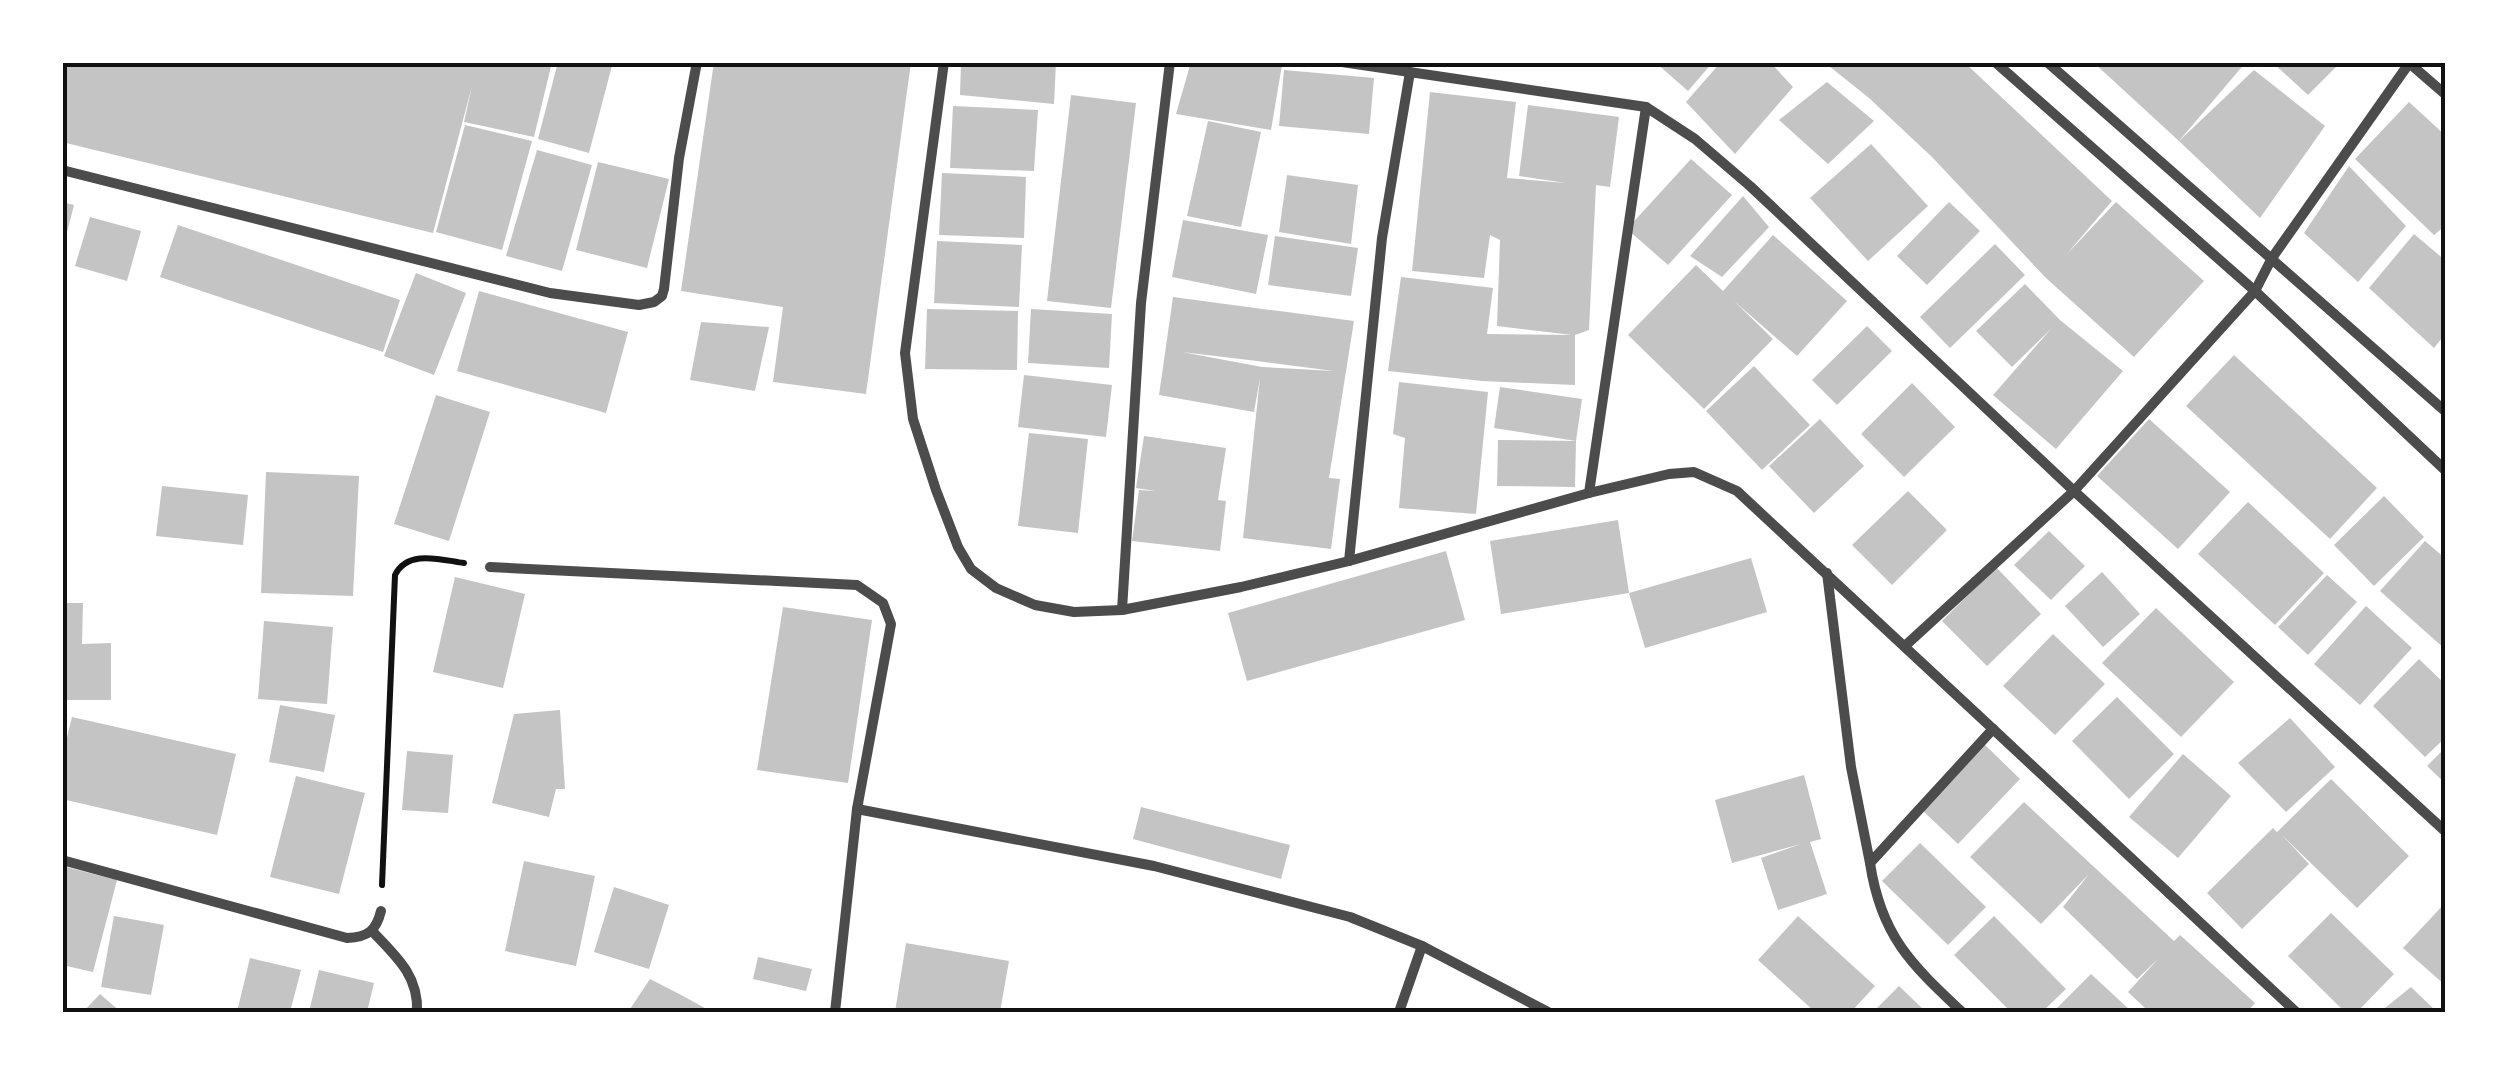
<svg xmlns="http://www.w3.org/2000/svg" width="2508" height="1075" font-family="Arial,sans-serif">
<rect width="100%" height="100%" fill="#fff"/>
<!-- building -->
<g fill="#c4c4c4" fill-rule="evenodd">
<polygon points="62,62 552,62 534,137 464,122 472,86 433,233 62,142"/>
<polygon points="558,62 613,62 589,153 538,139"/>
<polygon points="714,62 911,62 866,394 773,382 783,307 681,291"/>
<polygon points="961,62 1056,62 1054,104 960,95"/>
<polygon points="1191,62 1282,65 1271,130 1176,114"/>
<polygon points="1655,62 1713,62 1688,91"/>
<polygon points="1721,62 1770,62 1793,87 1735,154 1686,102"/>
<polygon points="1824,62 1964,62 2112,201 2066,255 2116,202 2204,281 2134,357 2046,278 1932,157 1869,98"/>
<polygon points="2093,62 2246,62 2179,141"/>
<polygon points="2272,62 2341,62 2308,95"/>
<polygon points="1284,70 1374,78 1369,134 1279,126"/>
<polygon points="2254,70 2325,126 2260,218 2179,141"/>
<polygon points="1827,82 1874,121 1828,164 1779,120"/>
<polygon points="1430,92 1516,102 1507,178 1566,183 1519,176 1528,105 1619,117 1610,187 1596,185 1589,330 1575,335 1575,385 1482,381 1388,371 1401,277 1493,288 1487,334 1572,335 1497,326 1500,240 1490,235 1484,278 1412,271"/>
<polygon points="1071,95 1136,103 1111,308 1047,301"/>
<polygon points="2409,102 2446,136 2446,225 2434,235 2355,159"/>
<polygon points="953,106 1038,110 1034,171 950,168"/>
<polygon points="1208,121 1261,132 1241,227 1187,216"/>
<polygon points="465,125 532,141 502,250 436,232"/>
<polygon points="1871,144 1928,206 1868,261 1810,198"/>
<polygon points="537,150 592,165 562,271 506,256"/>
<polygon points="1691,159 1732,195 1668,265 1627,229"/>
<polygon points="598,162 669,179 647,268 576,250"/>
<polygon points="2349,166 2406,226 2358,282 2304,233"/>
<polygon points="942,173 1026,177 1024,238 939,235"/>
<polygon points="1287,175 1358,185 1351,244 1279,232"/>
<polygon points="1743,196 1769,227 1722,277 1690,256"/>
<polygon points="62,202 74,205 64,244 62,243"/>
<polygon points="1949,202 1980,231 1927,285 1897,256"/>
<polygon points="90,217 141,231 127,281 75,266"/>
<polygon points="1183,220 1268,235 1256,294 1172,277"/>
<polygon points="178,225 400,300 383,352 160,277"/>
<polygon points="2414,234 2446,261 2446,333 2434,348 2369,288"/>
<polygon points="1773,235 1847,301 1797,356 1734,301 1773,339 1704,409 1628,335 1696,265 1723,291"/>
<polygon points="1275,236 1358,248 1351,296 1268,285"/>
<polygon points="937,241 1022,245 1019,307 934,303"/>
<polygon points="1995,244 2025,275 1950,348 1920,317"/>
<polygon points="416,273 466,293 434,375 384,356"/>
<polygon points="2025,284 2060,320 2123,371 2056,449 1993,395 2051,329 2012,367 1976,331"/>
<polygon points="479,291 628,332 606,413 457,371"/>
<path d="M1173 297 1354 321 1329 478 1340 479 1331 549 1243 538 1260 378 1254 412 1159 395ZM1182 352 1257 361 1334 371 1262 367Z"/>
<polygon points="927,309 1018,311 1017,370 925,369"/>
<polygon points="1031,309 1112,314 1109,368 1028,363"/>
<polygon points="701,322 769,327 755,391 690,380"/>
<polygon points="1867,326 1892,351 1837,405 1812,380"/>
<polygon points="2234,355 2377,488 2330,539 2186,406"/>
<polygon points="1754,366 1810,425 1762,470 1706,411"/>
<polygon points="1024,375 1112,385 1106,437 1018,427"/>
<polygon points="1399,382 1488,392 1476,514 1399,508 1405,438 1393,434"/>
<polygon points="1912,383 1955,427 1904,477 1861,434"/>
<polygon points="1500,387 1582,399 1576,441 1494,428"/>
<polygon points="436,395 490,412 449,541 394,524"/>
<polygon points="1820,419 1864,466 1814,513 1769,466"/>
<polygon points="2149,419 2230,492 2178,549 2097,476"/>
<polygon points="1029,433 1088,439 1078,533 1018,526"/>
<polygon points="1144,436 1226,448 1218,500 1226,501 1220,551 1132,541 1139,490 1156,491 1136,488"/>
<polygon points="1498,440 1576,441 1575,487 1497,486"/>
<polygon points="266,472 359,476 353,596 261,593"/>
<polygon points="162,486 248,495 243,545 156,536"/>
<polygon points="1908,491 1947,530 1892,585 1852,545"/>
<polygon points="2384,496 2424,537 2374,586 2334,545"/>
<polygon points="2248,502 2324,573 2275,625 2198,554"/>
<polygon points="1618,520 1629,593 1501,614 1490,541"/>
<polygon points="2049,531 2085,566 2051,600 2014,565"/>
<polygon points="2425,541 2446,559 2446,650 2380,591"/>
<polygon points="1446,551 1465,620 1247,681 1228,613"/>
<polygon points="1751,558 1767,612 1645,648 1629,593"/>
<polygon points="1996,567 2041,614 1987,666 1942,621"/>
<polygon points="2102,572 2140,614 2103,647 2065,606"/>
<polygon points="2327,575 2357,602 2308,655 2278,627"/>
<polygon points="455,577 525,594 503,688 433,672"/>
<polygon points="62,603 83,603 82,644 111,643 111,700 62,700"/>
<polygon points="2366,606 2412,648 2360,705 2314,664"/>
<polygon points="783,607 872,620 848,783 757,770"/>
<polygon points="2156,608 2234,682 2181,737 2102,663"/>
<polygon points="264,621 333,627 327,704 258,699"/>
<polygon points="2053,634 2105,684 2055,735 2003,686"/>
<polygon points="2419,659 2446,685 2446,737 2425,757 2373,706"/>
<polygon points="2117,697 2174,754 2129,799 2072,741"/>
<polygon points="280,705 335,715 324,772 269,762"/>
<polygon points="560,710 565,789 556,789 549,817 492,803 514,714"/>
<polygon points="72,717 236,754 217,835 62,799 62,758"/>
<polygon points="2290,718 2335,767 2286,812 2238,763"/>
<polygon points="1984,744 2020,779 1958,844 1922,810"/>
<polygon points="2446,747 2446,784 2427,766"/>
<polygon points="407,751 453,755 448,813 402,810"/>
<polygon points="2183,754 2231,796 2178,858 2129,817"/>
<polygon points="1804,775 1821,839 1810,842 1827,894 1778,910 1761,858 1801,844 1732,863 1715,800"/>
<polygon points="296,776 365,793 339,894 270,877"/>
<polygon points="2331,779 2409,856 2357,908 2282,835 2309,864 2242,929 2207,893 2273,828 2277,832"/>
<polygon points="2024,802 2174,941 2180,935 2255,1003 2247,1012 2144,1012 2146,1009 2128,992 2158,959 2137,979 2063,907 2089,874 2041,924 1970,857"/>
<polygon points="1141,807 1290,845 1281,879 1133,839"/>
<polygon points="1920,843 1986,907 1948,945 1882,881"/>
<polygon points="524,861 595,876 576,966 505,951"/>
<polygon points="62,866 117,880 93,972 62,965"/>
<polygon points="614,887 669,905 649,969 594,952"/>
<polygon points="2446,902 2446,986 2403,948"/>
<polygon points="2331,913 2394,974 2357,1012 2345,1012 2288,956"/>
<polygon points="114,916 164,925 151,995 101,987"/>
<polygon points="1798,916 1875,986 1851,1012 1815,1012 1758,960"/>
<polygon points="1994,916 2066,989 2042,1012 2011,1012 1954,955"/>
<polygon points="906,943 1009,961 1000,1012 895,1012"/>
<polygon points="758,957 812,969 806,991 753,979"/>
<polygon points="250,958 301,970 290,1012 237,1012"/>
<polygon points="319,970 374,983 367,1012 309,1012"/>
<polygon points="2091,974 2131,1011 2130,1012 2053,1012"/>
<polygon points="650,979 683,996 712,1012 628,1012"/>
<polygon points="1899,986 1926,1012 1873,1012"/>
<polygon points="2411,987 2437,1012 2380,1012"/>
<polygon points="100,994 121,1012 83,1012"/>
</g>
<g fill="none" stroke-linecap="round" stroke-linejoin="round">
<!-- path -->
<path stroke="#111" stroke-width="6" d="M382 885 395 575C408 549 441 560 464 563"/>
<!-- minor -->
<g stroke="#4c4c4c" stroke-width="10">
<polyline points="944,62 905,353 913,419 936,490 958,547 971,569 996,588 1035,605 1074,612 1122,610 1141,303 1170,62"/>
<polyline points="1342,62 1646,107 1695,139 1750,186 2074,491 2446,832"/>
<polyline points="1995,62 2255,291 2446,471"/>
<polyline points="2047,62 2446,412"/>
<polyline points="2408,62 2446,95"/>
<polyline points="62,170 550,293 639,305 654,302 662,296 664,289 679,158 697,62"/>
<polyline points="1589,493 1646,107"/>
<polyline points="1349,561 1382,238 1410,72"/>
<polyline points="490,567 857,585 883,603 891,624 857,809 835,1012"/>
<polyline points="1827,573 1851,767 1870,863"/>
<path d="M1122 610 1241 587 1349 561 1589 493 1669 474 1694 472 1737 491 1993 729 1870 863C1881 936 1911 964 1962 1012"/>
<polyline points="1906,645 2074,491 2255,291 2272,258 2410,62"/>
<polyline points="1993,729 2296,1012"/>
<polyline points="857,809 1154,866 1350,917 1422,946 1548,1012"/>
<path d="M62 860 347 938C368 937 376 931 381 911"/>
<path d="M372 931C396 956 419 976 417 1012"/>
<polyline points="1399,1012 1422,946"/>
</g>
</g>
<!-- border -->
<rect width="2508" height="1075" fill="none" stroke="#ffffff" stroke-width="130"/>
<rect x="65" y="65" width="2378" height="945" fill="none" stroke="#111" stroke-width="4"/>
</svg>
